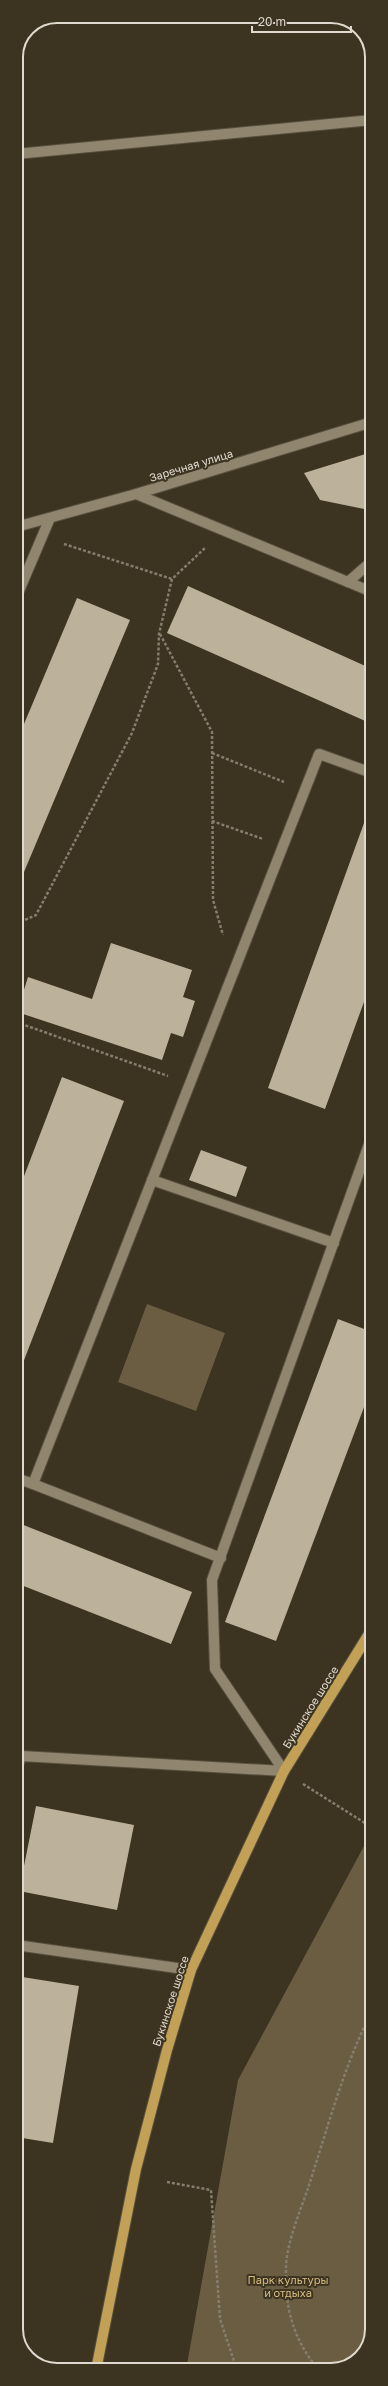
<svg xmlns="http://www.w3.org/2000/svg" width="388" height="2386" font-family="'Golos Text',sans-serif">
<rect width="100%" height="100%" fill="#3c3320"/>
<!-- green -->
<g fill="#6a5d41">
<polygon points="147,1304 225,1333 196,1411 118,1382"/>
<polygon points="372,1802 372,2329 362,2356 336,2370 186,2370 238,2080 364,1846 366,1807"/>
</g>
<!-- building -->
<g fill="#bcb19a">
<polygon points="372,452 372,508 369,510 320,500 304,473"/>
<polygon points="188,586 372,669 372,724 167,633"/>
<polygon points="77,598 130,620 16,891 16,743"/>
<polygon points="372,801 372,980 325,1109 268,1088"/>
<polygon points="111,943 192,970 183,997 195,1001 183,1037 171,1033 162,1060 17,1012 28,977 92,999"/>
<polygon points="62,1077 124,1101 16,1381 16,1197"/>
<polygon points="201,1150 247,1167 236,1197 189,1180"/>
<polygon points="338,1319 372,1332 372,1386 276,1641 225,1622"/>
<polygon points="16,1522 192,1592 171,1644 16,1583"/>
<polygon points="36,1806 134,1825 117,1910 19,1891"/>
<polygon points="16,1976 79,1986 53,2143 16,2137"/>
</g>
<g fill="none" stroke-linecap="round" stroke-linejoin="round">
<!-- minor casing -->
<g stroke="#58503f" stroke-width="12">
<g id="minor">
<polyline points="16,154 372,120"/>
<polyline points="136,494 372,592"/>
<polyline points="16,527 136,494 372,422"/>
<polyline points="348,582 372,561"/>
<polyline points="16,598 50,518"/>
<polyline points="152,1180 334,1243"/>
<polyline points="16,1478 33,1484 319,754 372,773"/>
<polyline points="33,1484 221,1558"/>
<polyline points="16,1772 21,1756 284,1771 215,1669 212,1580 372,1136"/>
<polyline points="16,1945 191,1970"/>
</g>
</g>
<!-- major casing -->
<g stroke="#58503f" stroke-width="12">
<polyline id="major" points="96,2370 136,2169 167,2050 191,1970 284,1771 372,1629"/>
</g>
<!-- path -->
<g stroke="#857d6e" stroke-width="2.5" stroke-dasharray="3 2" stroke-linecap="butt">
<polyline points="64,544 172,579"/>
<polyline points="160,634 212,732 213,900 223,935"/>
<polyline points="212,753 284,782"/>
<polyline points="212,821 263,839"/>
<polyline points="16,924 36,915 132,733 158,664 159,634 172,579 205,548"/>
<polyline points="16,1022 168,1076"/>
<polyline points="303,1784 368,1825 372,1831"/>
<polyline points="167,2182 211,2190 220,2319 237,2370"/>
<path d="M319 2370C293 2340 285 2308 286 2269 286 2243 301 2210 309 2185 328 2127 344 2065 372 2011"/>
</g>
<!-- minor -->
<use href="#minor" stroke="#90856f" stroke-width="10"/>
<!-- major -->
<use href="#major" stroke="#c2a156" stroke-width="10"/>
</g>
<g text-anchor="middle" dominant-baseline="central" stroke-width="4" stroke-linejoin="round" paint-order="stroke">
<!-- street labels -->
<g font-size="11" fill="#e0dace" stroke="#3c3320">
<text transform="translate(191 465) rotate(-17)">Заречная улица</text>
<text transform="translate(310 1707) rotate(-58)">Букинское шоссе</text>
<text transform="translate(170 2001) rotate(-72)">Букинское шоссе</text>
</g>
<!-- park labels -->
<g font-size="11" fill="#d7bb82" stroke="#3c3320">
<text x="288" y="2279">Парк культуры<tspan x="288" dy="13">и отдыха</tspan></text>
</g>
</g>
<!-- crop -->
<path d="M0 0H388V2386H0ZM57 23H331A34 34 0 0 1 365 57V2329A34 34 0 0 1 331 2363H57A34 34 0 0 1 23 2329V57A34 34 0 0 1 57 23Z" fill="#3c3320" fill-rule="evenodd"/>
<path fill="none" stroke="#e0dace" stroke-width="2" d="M57 23H331A34 34 0 0 1 365 57V2329A34 34 0 0 1 331 2363H57A34 34 0 0 1 23 2329V57A34 34 0 0 1 57 23Z"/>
<!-- scale -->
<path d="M252 26v6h99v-6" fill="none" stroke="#e0dace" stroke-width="2"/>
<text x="258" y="26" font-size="12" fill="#e0dace" stroke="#3c3320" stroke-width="3" paint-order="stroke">20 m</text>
</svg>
